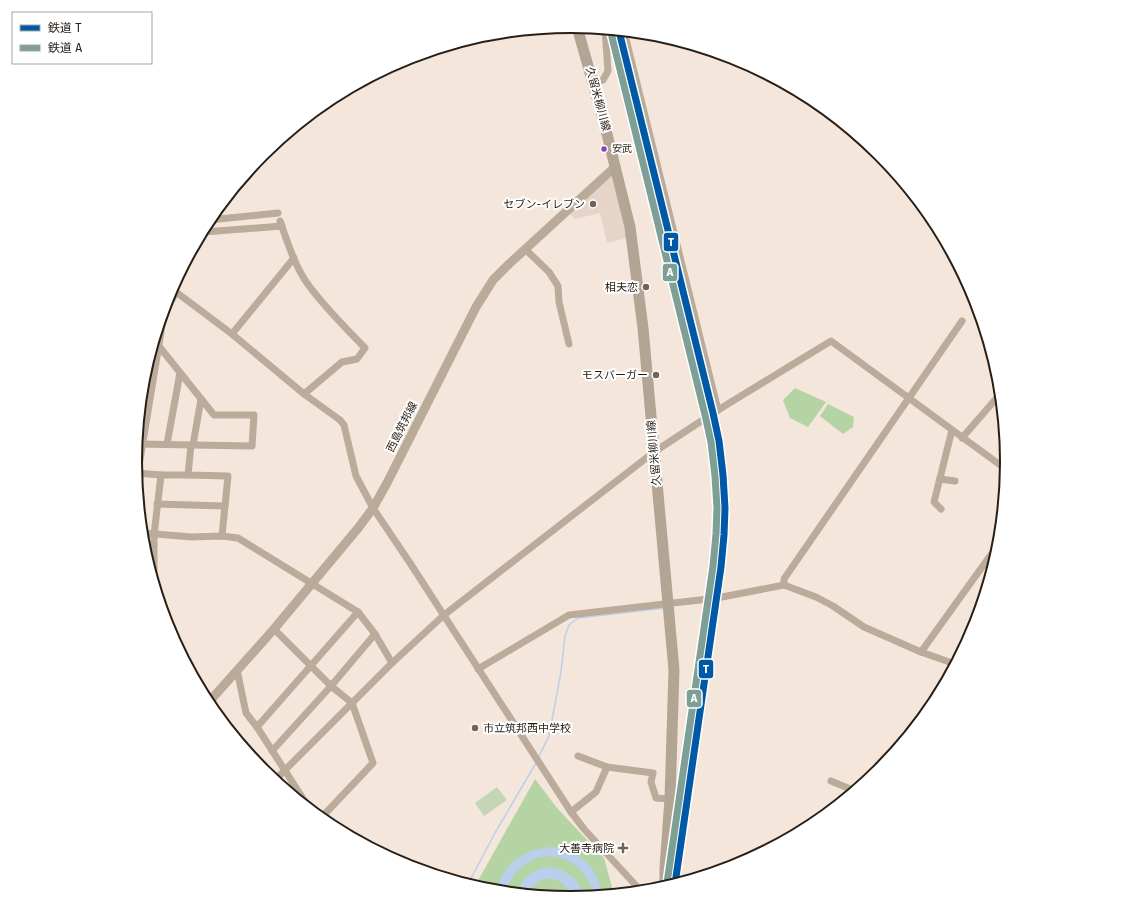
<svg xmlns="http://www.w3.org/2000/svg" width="1143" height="924" font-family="'Fira Sans','Noto Sans JP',sans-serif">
<rect width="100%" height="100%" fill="#f4e6da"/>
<!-- commercial -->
<polygon fill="#e6d4c8" points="613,175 627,238 607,243 600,213 575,219 569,212"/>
<!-- green -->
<polygon fill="#c4d6b6" points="497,787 507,800 484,816 475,803"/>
<!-- forest -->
<g fill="#b4d4a4">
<polygon points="795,388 826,402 808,427 790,418 783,400"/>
<polygon points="828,404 854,417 853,427 843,434 820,416"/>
<polygon points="535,779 557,808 604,858 614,894 571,898 486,890 475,886"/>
</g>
<!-- water -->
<g fill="#bacfec">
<path d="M553 847C580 852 598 867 602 895H594C591 886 588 877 581 871 556 843 516 858 506 892L497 891C502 863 526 848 553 847Z"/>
<path d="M548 867C565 869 581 878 582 897L571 898C566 875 537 871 529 894L517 893C523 877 532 870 548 867Z"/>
</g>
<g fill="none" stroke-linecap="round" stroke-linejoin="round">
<!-- stream -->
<g stroke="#bacfec" stroke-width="1.5">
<polyline points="538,758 549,736 561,672 565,636 569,625 578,618 665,608"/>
<polyline points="468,884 495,833 536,763"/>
</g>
<!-- street -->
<g stroke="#baab9b" stroke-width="7">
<polyline points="624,31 718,410"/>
<polyline points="594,83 603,80 608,71 605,29"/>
<polyline points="209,220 278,213"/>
<path d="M280 221C287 241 295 266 307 283 324 307 345 327 365 348L357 359 342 362 304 394"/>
<polyline points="201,235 204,232 282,226"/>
<polyline points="525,249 549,272 558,286 559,302 569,344"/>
<polyline points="172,289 232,334 304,394 340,420 344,425 356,476 373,508 410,563 571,812 584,829 641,891"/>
<polyline points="232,334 294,258"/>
<polyline points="962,438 1001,393"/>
<polyline points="137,444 252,446 254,415 214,415 158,345"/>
<polyline points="167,444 180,373"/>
<polyline points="191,445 188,475 228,476 222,536"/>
<polyline points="193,445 201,399"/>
<polyline points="137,473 161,475"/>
<polyline points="137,478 162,326 167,309 176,292"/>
<polyline points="940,479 955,481"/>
<polyline points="157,504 225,506"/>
<polyline points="941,509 934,502 952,430"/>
<polyline points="143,533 192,537 222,536 238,538 358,612 375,634 392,663"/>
<polyline points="154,579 154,535 161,475 188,475"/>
<polyline points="784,585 784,579 962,321"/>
<polyline points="274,629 331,686 352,703 373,763 321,818"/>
<polyline points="921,652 1000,542"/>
<polyline points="478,669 569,615 717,598 784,585 816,597 833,606 864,627 921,652 955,664"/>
<polyline points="237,670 246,713 257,727 309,808"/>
<polyline points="257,727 358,612"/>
<polyline points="272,751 331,686 375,634"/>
<polyline points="578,756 607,767 653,773 651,782 656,798 670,799"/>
<polyline points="275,780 392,663 444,615 654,452 718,410 831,341 1007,470"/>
<polyline points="831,781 855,791"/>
<polyline points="571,812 596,792 607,767"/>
<polyline points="665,868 677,883"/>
</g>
<!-- secondary -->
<polyline stroke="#b9aa99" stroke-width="9" points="208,703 274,629 359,527 373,508 387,483 476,307 493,280 509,264 616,166"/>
<!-- primary -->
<polyline stroke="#b3a593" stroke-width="11" points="577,27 604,122 630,227 643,328 674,670 670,799 665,868 665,887"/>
<!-- rail-1 casing -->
<g stroke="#fff" stroke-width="10">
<polyline id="rail-1" points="619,31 713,413 719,441 723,475 725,508 724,535 721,567 675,884"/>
</g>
<!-- rail-2 casing -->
<g stroke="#fff" stroke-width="10">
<polyline id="rail-2" points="611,33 705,415 711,442 715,476 717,508 716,534 713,566 667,883"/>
</g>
<!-- rail-1 -->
<use href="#rail-1" stroke="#0059a6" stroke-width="7"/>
<!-- rail-2 -->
<use href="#rail-2" stroke="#7e9f95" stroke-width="7"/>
</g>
<!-- markers -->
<circle fill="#8e44ad" stroke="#fff" stroke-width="1.5" cx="604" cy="149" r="3.5"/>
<g fill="#6f645b" stroke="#fff" stroke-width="1.5">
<circle cx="593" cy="204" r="4"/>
<circle cx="646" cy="287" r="4"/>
<circle cx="656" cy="375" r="4"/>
<circle cx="475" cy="728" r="4"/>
<path d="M621 842h4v4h4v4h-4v4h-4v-4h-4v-4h4z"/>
</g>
<g text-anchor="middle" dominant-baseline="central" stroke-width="4" stroke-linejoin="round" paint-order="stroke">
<!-- bus labels -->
<g font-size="10" fill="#271e16" stroke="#fff" text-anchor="start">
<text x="612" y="149">安武</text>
</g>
<!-- street labels -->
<g font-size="11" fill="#271e16" stroke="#fff">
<text transform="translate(598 99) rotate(75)">久留米柳川線</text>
<text transform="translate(402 427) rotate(-63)">西島筑邦線</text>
<text transform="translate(654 453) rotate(-95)">久留米柳川線</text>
</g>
<!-- poi labels -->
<g font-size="11" fill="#271e16" stroke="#fff" text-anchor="end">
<text x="585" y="204">セブン-イレブン</text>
<text x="638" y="287">相夫恋</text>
<text x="648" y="375">モスバーガー</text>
<text x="483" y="728" text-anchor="start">市立筑邦西中学校</text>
<text x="614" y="848">大善寺病院</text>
</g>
</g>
<!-- crop -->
<path d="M0 0H1143V924H0ZM142 462a429 429 0 1 1 858 0a429 429 0 1 1-858 0Z" fill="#fff" fill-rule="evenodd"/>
<path fill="none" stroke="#271e16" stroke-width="2" d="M142 462a429 429 0 1 1 858 0a429 429 0 1 1-858 0Z"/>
<g stroke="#fff" stroke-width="1.5">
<rect x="663" y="232" width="16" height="20" rx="4" fill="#0059a6"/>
<rect x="662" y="263" width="16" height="19" rx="4" fill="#7e9f95"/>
<rect x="698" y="659" width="16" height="20" rx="4" fill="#0059a6"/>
<rect x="686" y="689" width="16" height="19" rx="4" fill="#7e9f95"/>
</g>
<g font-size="11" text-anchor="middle" font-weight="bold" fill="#fff">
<text x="671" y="246">T</text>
<text x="670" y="276">A</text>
<text x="706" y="673">T</text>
<text x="694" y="702">A</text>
</g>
<!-- legend -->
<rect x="12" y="12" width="140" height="52" fill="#ffffff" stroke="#a9a5a2"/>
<rect x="20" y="25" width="20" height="6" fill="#0059a6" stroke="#a9a5a2"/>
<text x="48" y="32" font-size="12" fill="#271e16">鉄道 T</text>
<rect x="20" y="45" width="20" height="6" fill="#7e9f95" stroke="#a9a5a2"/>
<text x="48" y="52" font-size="12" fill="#271e16">鉄道 A</text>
</svg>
